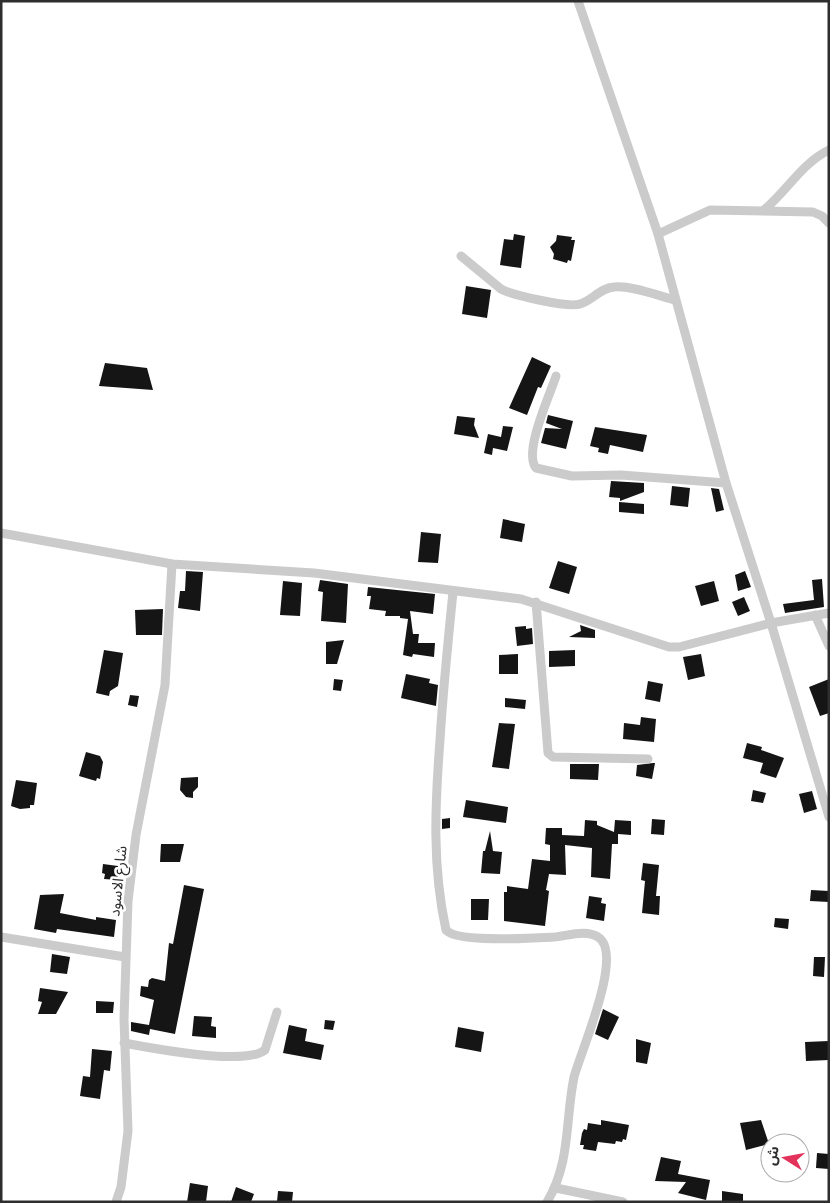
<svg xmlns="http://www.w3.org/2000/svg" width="830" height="1203" font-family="'Roboto Condensed','Noto Sans Arabic',sans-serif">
<rect width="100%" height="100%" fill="#fff"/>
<!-- building -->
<g fill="#151515">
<polygon points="514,234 525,236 521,268 500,265 504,239 513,240"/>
<polygon points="557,235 572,237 571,240 575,240 571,261 568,260 567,263 553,259 554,254 550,247 556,241"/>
<polygon points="466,286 491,290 487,318 462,314"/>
<polygon points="532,357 551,366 541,388 538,387 527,415 509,408"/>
<polygon points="105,363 147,368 153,390 99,386"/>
<polygon points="548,415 573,421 566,449 541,443 545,428 562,429 546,423"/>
<polygon points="457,416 475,418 474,425 479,438 454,434"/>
<polygon points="503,426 513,427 507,451 493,448 492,455 484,453 488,434 501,437"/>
<polygon points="595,427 647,435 643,452 610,445 608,454 598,452 599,448 590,446"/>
<polygon points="611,481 644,483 644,492 620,501 620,498 609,497"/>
<polygon points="672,486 690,488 688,507 670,505"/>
<polygon points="711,488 719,489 724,510 716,512"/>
<polygon points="619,502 644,504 644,514 619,512"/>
<polygon points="503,519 525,524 522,542 500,538"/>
<polygon points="421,532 441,534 438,563 418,562"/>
<polygon points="558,561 577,567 569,594 549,588"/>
<polygon points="186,571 203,572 200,611 178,608 180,591 185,591"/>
<polygon points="745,571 751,587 738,591 735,575"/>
<polygon points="822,579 824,607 785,613 783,604 814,600 812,580"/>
<polygon points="320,580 348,584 346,623 321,621 323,592 318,591"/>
<polygon points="283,581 302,583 300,616 280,615"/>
<polygon points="714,581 719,601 701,606 695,586"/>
<polygon points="368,587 435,594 433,614 410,611 413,634 419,634 418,643 435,643 434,657 413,654 412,657 403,655 408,619 400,618 400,616 385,616 386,611 369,609 371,596 367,596"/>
<polygon points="744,597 750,611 738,616 732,602"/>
<polygon points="163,609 162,635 136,635 135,610"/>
<polygon points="580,625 595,630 595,638 569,637 581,631"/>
<polygon points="526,626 526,629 532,628 533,644 517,646 515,627"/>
<polygon points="344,640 337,664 326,664 326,642"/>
<polygon points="104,650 123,653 118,686 110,691 109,696 96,693"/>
<polygon points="575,650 575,666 549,667 549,651"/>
<polygon points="518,654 518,674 499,674 499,655"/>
<polygon points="701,654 705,676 688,680 683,657"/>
<polygon points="406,674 430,679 429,683 438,685 436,706 401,698"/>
<polygon points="334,679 343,680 341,691 333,690"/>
<polygon points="829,679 829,713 820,716 809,687"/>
<polygon points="648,681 663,684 660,702 645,699"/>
<polygon points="130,695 139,696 137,707 128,705"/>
<polygon points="505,698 526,700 525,709 505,707"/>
<polygon points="641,717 656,719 654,742 623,739 624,723 640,725"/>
<polygon points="499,723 515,724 509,769 492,767"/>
<polygon points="747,743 762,747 761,750 784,758 776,778 760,773 763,763 743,758"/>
<polygon points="86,752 100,756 103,762 100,779 97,778 96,781 79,776"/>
<polygon points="653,763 655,763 652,779 636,776 637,765"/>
<polygon points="570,764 599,764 598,780 570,779"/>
<polygon points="198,777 198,787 193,792 193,798 186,797 180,790 181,778"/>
<polygon points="16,780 37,783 34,805 30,805 30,808 20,809 11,806"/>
<polygon points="753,790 766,793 763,803 751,801"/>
<polygon points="812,791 817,809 804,813 799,794"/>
<polygon points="466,800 508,807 506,823 463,817"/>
<polygon points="450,818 450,828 442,829 442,819"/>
<polygon points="652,819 665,820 664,835 651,834"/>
<polygon points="585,820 597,821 597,825 614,832 615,820 631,821 631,835 618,834 618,844 612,844 610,879 591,877 592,848 565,845 566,875 549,874 546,890 549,891 545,926 504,921 504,892 507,892 507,886 528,889 532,859 550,861 550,845 545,844 546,828 562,828 562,835 584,836"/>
<polygon points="490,831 493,851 502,852 500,874 481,873 483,851 485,851"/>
<polygon points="161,844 184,844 180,862 160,862"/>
<polygon points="643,863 659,865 656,896 660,896 659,915 642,913 645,881 641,880"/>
<polygon points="103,864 118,866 118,880 104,879 105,874 102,873"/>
<polygon points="184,885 204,889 175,1034 150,1029 149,1035 131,1031 131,1022 149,1025 154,1000 140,996 141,986 148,987 149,980 152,978 165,981 169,943 173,944"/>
<polygon points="811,890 829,891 829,902 810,901"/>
<polygon points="64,894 60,913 96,920 96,917 116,920 114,937 57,929 56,933 34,929 40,895"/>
<polygon points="589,896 602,898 601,903 606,904 604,921 586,918"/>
<polygon points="471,899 489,899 488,920 471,920"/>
<polygon points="775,918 789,919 788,929 774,927"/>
<polygon points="52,954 70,957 67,974 50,972"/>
<polygon points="814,957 825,957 824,977 813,976"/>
<polygon points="40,988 68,992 56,1014 38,1014 42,1002 38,1001"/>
<polygon points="96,1001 114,1002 113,1013 96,1013"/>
<polygon points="603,1009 619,1017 608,1040 595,1034"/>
<polygon points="194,1016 212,1017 211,1026 216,1027 216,1038 192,1036"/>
<polygon points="325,1020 335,1021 333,1030 324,1029"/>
<polygon points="289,1025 307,1029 305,1041 324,1045 321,1060 283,1053"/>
<polygon points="458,1027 484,1032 481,1052 455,1047"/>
<polygon points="636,1039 651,1043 647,1064 636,1062"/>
<polygon points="829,1041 829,1060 806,1061 805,1042"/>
<polygon points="92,1049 112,1051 110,1071 104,1070 100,1099 80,1096 83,1076 90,1077"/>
<polygon points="601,1120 629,1125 626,1140 623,1139 622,1142 616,1141 615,1144 598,1142 596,1151 583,1149 584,1145 580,1145 582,1133 584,1129 587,1130 588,1123 601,1125"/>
<polygon points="761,1120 769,1144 746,1150 740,1123"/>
<polygon points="817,1153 829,1154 829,1169 816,1168"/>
<polygon points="661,1157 681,1161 678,1174 710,1180 706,1200 678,1193 686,1182 655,1181"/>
<polygon points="190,1183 208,1186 206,1202 187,1202"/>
<polygon points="236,1187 254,1194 251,1202 231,1202"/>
<polygon points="278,1191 293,1192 292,1202 277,1202"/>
<polygon points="722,1191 743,1194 743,1202 722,1202"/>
</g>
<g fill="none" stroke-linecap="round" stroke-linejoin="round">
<!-- street -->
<g stroke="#cbcbcb" stroke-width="9">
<polyline points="578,1 658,234 726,483 771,623 829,817"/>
<path d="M764 210C787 191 802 163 829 150"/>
<polyline points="658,234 710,210 813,212 822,216 829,223"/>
<path d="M461 256 501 289C512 295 568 308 580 304 593 300 600 288 614 287 631 285 659 296 675 300"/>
<path d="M556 376C550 395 523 452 536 468L572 476 621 475 726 483"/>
<polyline points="1,533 172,564 314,573 521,599 669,647 679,647 771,623 829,613"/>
<path d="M453 592C448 641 443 691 440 740 435 805 432 866 446 930 457 943 535 938 554 937 567 936 586 929 598 937 625 953 580 1053 574 1077 565 1121 571 1162 547 1202"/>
<polyline points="536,602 548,753 553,757 648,759"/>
<polyline points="815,615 829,646"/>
<polyline points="1,937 125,957"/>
<path d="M124 1043C150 1048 246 1066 265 1050L277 1012"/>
<polyline points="556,1188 623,1202"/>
<polyline points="116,1202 121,1187 128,1131 124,1019 128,901 136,835 165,685 172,564"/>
</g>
</g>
<g text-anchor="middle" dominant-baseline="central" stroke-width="5" stroke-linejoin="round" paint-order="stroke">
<!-- street labels -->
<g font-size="15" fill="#2e2e2e" stroke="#fff">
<text transform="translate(118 881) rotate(-84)">شارع الاسود</text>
</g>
</g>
<!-- border -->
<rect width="830" height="1203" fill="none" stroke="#2e2e2e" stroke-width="5"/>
<!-- north arrow -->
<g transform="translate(785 1158) rotate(281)"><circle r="24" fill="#ffffff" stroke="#ababab"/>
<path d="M0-4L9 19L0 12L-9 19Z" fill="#e3325c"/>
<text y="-8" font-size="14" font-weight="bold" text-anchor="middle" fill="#2e2e2e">ش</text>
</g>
</svg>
